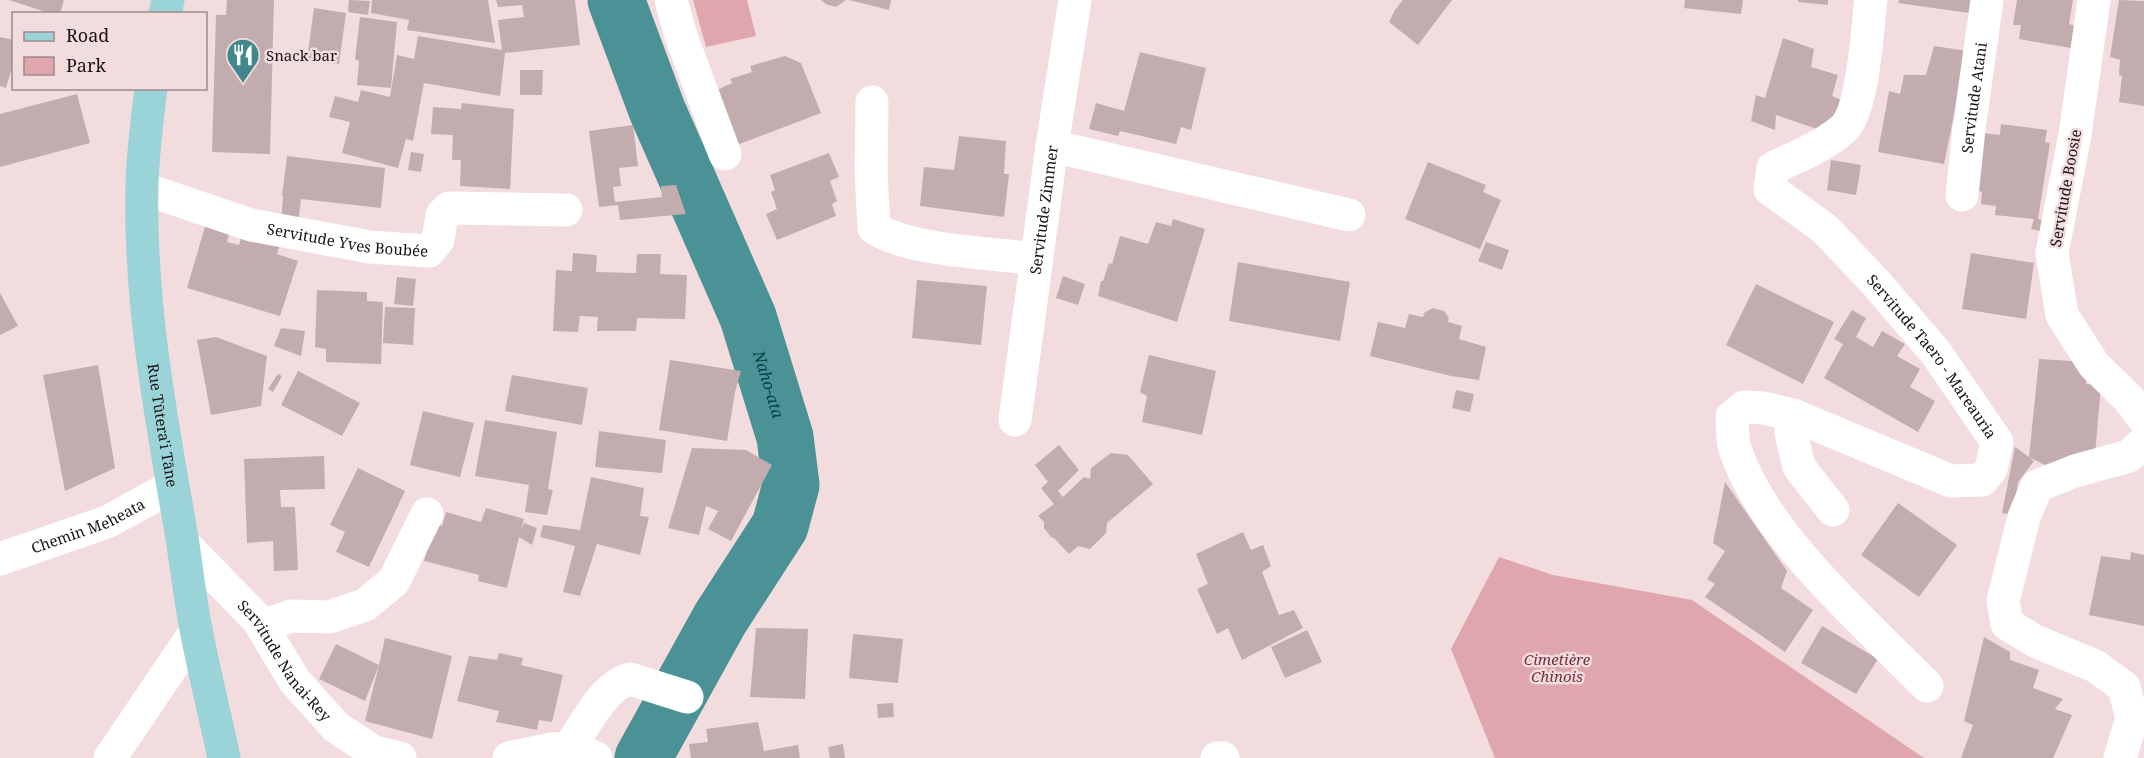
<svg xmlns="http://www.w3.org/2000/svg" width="2144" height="758" font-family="'Noto Serif',serif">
<rect width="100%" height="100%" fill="#f3dcde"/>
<!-- green -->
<g fill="#dfa7ad">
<polygon points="693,0 747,0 756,36 706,47"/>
<polygon points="1499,557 1553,575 1692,600 1924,758 1495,758 1451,649"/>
</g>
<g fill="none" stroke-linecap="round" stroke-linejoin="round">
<!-- river -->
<path stroke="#4b9296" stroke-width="57" id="s1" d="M616 0 657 110 748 317 785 437 791 485 780 526 720 619 643 758"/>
</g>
<!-- building -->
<g fill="#c3acae">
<polygon points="9,0 64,0 60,14 52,14"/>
<polygon points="227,0 274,0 270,154 212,152 216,15 226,15"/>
<polygon points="349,0 370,1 368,15 348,12"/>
<polygon points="372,0 488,0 495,43 407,30 409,20 371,13"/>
<polygon points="496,0 575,0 580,45 505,53 500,96 424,83 413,141 406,139 398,168 342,153 350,122 329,117 335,96 358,102 361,90 390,97 397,55 414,59 418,36 502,50 498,20 524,17 522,5 498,7"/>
<polygon points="821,0 846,0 836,7 826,4"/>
<polygon points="849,0 891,0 889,10"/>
<polygon points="1403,0 1452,0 1418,45 1389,22 1395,10"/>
<polygon points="1685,0 1743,0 1741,14 1684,8"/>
<polygon points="1798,0 1828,0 1828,5 1798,2"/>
<polygon points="1899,0 1971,0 1969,13 1898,3"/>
<polygon points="2017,0 2073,0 2069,24 2079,27 2076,49 2019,39 2021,25 2013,25"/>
<polygon points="2119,0 2144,1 2144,106 2119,102 2122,76 2119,75 2120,60 2110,57"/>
<polygon points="314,8 346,13 339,64 307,60"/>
<polygon points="360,17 397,22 391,88 357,85 359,61 355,59"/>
<polygon points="0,37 14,40 14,61 6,88 0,86"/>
<polygon points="1783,38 1814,49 1811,67 1838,75 1832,96 1843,101 1832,128 1821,124 1820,130 1776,115 1775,130 1751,121 1756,95 1765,98"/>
<polygon points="1934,46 1967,51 1944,164 1878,152 1889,91 1900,94 1904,75 1926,75"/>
<polygon points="1140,52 1206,68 1191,130 1181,127 1176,144 1120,131 1118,136 1089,129 1096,103 1124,111"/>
<polygon points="785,56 801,63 821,113 737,145 717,90 732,83 730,79 752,72 750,66"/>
<polygon points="520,70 543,70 542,95 520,95"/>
<polygon points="77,94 90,143 0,167 0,114"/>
<polygon points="462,103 514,109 510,189 460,186 461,160 452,160 453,135 431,134 433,107 461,109"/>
<polygon points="2001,124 2047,130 2045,142 2050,143 2038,219 2047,222 2043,232 2031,229 2034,219 1995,215 1996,206 1981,204 1982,192 1973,189 1982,133 2000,135"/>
<polygon points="633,125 638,166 619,168 621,186 613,187 615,202 662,197 661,186 676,185 686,214 620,220 618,205 599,207 589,131"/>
<polygon points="959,136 1006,141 1004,174 1009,174 1004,217 920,206 924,167 954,170"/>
<polygon points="411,152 424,154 421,172 408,170"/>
<polygon points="829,153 839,177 830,181 837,201 832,204 836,216 777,240 766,214 777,209 771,192 775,190 770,175"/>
<polygon points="287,156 385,168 381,208 301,199 298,223 281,222 283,196 282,196"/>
<polygon points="1831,160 1861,165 1856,195 1827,190"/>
<polygon points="1428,162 1486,185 1483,192 1501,200 1480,249 1405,219"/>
<polygon points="1173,219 1205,229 1177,322 1098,296 1101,281 1103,281 1109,263 1112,264 1120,236 1148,244 1156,222 1171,226"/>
<polygon points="207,220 231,227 227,242 239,245 243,231 281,241 277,254 298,261 280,316 187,288"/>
<polygon points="1486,242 1509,250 1502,270 1478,261"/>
<polygon points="573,253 597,255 596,272 636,273 637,254 661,254 660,274 687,275 685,319 637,318 636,331 597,331 598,317 580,316 578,332 553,331 556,270 572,271"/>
<polygon points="1971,253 2034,263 2026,319 1962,309"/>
<polygon points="1238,262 1350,282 1340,341 1229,321"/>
<polygon points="1063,276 1085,284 1078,305 1056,298"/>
<polygon points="397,277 416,279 413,306 394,304"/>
<polygon points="917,280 987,286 981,345 912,338"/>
<polygon points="1756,284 1834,322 1803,384 1726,345"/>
<polygon points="317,290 367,292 367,301 383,302 381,364 326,362 326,349 315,347"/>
<polygon points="0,293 18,326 0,335"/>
<polygon points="385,307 415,308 413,345 383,343"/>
<polygon points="1433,308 1444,311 1449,318 1448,322 1462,326 1459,339 1486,347 1479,380 1451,376 1370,356 1378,322 1405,328 1409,314 1423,317 1424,313"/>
<polygon points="1852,310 1866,318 1856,337 1873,347 1882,331 1905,344 1897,356 1920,369 1910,387 1935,401 1918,432 1824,378 1843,344 1834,339"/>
<polygon points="281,328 305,331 301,356 274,346"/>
<polygon points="216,337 267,356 261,406 211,415 197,340"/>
<polygon points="1149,355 1216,371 1202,435 1142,422 1147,396 1140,392"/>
<polygon points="2039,359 2088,362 2086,384 2101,385 2095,455 2045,465 2029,457 2034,461 2018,482 2013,515 2002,513 2015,447 2029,457"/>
<polygon points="670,360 741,371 735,392 727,441 659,430"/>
<polygon points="98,365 115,468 65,491 43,375"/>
<polygon points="298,371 360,403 342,436 281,405"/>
<polygon points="278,374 282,376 273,392 268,389"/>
<polygon points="512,375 588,388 582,425 505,411"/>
<polygon points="1456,390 1474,394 1470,412 1452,408"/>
<polygon points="423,411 474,423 460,477 410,465"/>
<polygon points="485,420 557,432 548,489 553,490 547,515 525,512 529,485 475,476"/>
<polygon points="599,431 666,440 662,473 595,467"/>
<polygon points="1059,445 1079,470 1058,491 1063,497 1084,477 1090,479 1091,468 1111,453 1128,455 1153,484 1107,523 1106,533 1090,549 1078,546 1069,554 1054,538 1051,537 1044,528 1044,522 1038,516 1054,504 1041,488 1048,482 1035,465"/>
<polygon points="692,448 746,450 772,465 731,541 708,529 718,511 706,506 699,535 668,528"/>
<polygon points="324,456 325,489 280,490 281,507 295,507 298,570 274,571 273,541 247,543 244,459"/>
<polygon points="358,468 405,491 369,567 336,552 345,532 330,525"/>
<polygon points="591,477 644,488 640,516 649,517 640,555 597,544 580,596 563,592 575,546 540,537 543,525 580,530"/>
<polygon points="1725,482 1787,571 1781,588 1813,610 1785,652 1705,597 1715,584 1707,579 1725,551 1713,543"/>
<polygon points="1898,503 1957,545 1919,597 1861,555"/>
<polygon points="486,508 524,519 521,531 524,523 537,528 532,545 519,537 507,588 478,581 479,575 424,561 434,524 442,526 446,512 481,522"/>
<polygon points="1243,532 1251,550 1263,545 1271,566 1262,572 1279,615 1294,610 1303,628 1242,660 1228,628 1217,634 1197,589 1208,584 1196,554"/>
<polygon points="2131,552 2144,555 2144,626 2089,615 2101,556 2130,560"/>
<polygon points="1822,626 1878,659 1856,694 1801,663"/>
<polygon points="756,628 808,629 805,699 750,697"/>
<polygon points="1307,630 1322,662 1285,678 1271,647"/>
<polygon points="853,634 903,639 898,683 849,678"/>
<polygon points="1984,637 2010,652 2010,660 2039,670 2033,688 2063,699 2055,709 2072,715 2053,758 1961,758 1973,725 1964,721"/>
<polygon points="385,638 452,656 432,739 365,721 379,665 365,701 319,679 336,644 379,665"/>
<polygon points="499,653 523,658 521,665 563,675 552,722 539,720 537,730 496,722 499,711 457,701 469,656 497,660"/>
<polygon points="893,703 894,717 878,718 877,704"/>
<polygon points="758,722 764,751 798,745 800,758 691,758 689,744 708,742 706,729"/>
<polygon points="843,744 845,758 830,758 828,747"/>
</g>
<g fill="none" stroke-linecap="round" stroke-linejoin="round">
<!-- minor -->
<g stroke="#fff" stroke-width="33">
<polyline points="671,0 681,36 725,154"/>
<path id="s2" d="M1871 0C1867 29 1864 112 1842 130 1822 147 1796 157 1773 168L1770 189 1825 229 1876 283 1936 353 1997 442 1991 469 1982 480 1951 481 1793 415 1764 408 1744 407 1732 417C1733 427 1732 440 1735 449 1764 536 1863 621 1927 686"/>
<polyline points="2094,0 2075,135 2052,253 2062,315 2094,365 2128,398 2144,419"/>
<path d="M872 102 871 173 874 228C909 251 992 253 1036 259"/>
<polyline points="1052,146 1349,215"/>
<path id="s3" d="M142 188 251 225 370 247 429 251 438 240 442 215 449 208 566 210"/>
<path id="s4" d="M1962 195 1969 129 1987 0"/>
<polyline points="1793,415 1791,433 1799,467 1833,510"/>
<path id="s5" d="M1015 420 1052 146 1075 0"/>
<path id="s6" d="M183 543 258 620 294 680 336 727 374 752 400 758"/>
<path id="s7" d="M0 559 107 522 173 486"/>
<polyline points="262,626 291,616 329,617 365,605 394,581 427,514"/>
<path d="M569 748C584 727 604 685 630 679L687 697"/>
<polyline points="110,758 196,631"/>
<polyline points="509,758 552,749 575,748 596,758"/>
<polyline points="1217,758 1223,758"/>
<polyline points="2120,758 2132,718 2124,687 2095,666 2035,641 2007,624 2003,601 2024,517 2037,486 2075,471 2129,456 2144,442"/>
</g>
<!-- major -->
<g stroke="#9bd4d8" stroke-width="33">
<polyline points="165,14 168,0"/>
<path id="s8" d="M151 88C147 120 143 152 142 183 139 299 160 413 180 526 186 560 189 595 196 629 204 672 215 715 224 758"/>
</g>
</g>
<!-- icons -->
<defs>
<g id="restaurant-pin" transform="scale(1.725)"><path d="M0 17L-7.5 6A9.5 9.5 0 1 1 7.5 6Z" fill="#40888c" stroke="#f3dcde"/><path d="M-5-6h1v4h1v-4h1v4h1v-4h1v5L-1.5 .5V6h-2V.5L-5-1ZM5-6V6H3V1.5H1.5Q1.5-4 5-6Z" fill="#fff"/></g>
</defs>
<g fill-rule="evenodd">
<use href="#restaurant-pin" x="243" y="55"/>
</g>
<g text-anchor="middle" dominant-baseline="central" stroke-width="5" stroke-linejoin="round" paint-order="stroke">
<!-- poi labels -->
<g font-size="15" fill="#191212" stroke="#f3dcde" text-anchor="start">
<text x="266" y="55">Snack bar</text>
</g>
<!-- street labels -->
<g font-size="15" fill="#191212" stroke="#f3dcde">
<text stroke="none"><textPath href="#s4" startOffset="98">Servitude Atani</textPath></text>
<text transform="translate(2065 188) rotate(-80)">Servitude Boosie</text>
<text stroke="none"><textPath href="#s5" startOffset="212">Servitude Zimmer</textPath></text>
<text stroke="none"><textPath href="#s3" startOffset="213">Servitude Yves Boubée</textPath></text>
<text stroke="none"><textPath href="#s2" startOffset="470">Servitude Taero - Mareauria</textPath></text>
<text stroke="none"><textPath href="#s8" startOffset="339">Rue Tūtera'i Tāne</textPath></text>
<text stroke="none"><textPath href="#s7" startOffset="94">Chemin Meheata</textPath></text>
<text stroke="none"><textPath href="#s6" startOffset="156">Servitude Nanai-Rey</textPath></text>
</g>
<!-- park labels -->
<g font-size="15" font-style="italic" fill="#762e3b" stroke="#f3dcde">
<text x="1557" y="659">Cimetière<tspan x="1557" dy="17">Chinois</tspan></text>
</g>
<!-- water labels -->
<g font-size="16" font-style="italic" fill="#004347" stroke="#f3dcde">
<text stroke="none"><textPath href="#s1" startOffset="414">Naho-ata</textPath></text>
</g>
</g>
<!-- legend -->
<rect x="12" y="12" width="195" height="78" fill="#f3dcde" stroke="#9c8b8c" stroke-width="1.5"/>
<rect x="24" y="32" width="30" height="9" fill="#9bd4d8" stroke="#9c8b8c" stroke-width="1.5"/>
<text x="66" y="42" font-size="18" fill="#191212">Road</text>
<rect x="24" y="57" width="30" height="18" fill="#dfa7ad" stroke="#9c8b8c" stroke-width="1.5"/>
<text x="66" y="72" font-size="18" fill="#191212">Park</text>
</svg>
